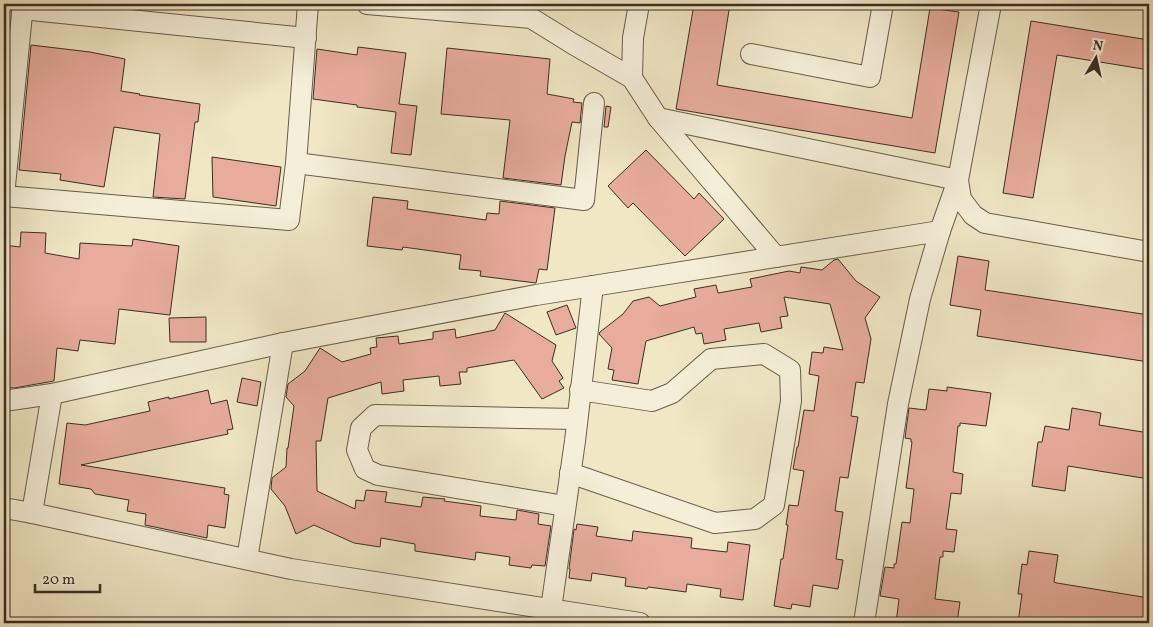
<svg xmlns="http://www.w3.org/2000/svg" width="1153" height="627" font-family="Vollkorn,serif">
<rect width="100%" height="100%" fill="#f0e7c5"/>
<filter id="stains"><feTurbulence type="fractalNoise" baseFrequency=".004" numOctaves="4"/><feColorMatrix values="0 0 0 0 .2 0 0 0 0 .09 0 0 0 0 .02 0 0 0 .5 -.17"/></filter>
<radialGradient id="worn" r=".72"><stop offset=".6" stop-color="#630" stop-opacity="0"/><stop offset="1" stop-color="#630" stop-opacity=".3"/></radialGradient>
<!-- building -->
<g fill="#e8ac9d" stroke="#3d2e24">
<polygon points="694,4 730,4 717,85 912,118 930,8 959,12 935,153 676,109"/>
<polygon points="1031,21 1149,40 1149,70 1057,55 1033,198 1003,193"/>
<polygon points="31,45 90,52 125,59 121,91 140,94 139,95 200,104 198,122 195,122 185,199 153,197 160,134 114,127 104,187 60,180 61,174 19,170"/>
<polygon points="358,47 406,53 399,104 417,106 411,155 391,153 396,112 357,107 357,105 313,99 317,49 357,55"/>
<polygon points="447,48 550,59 547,94 574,99 573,102 582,103 580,123 572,122 565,156 561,185 503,178 510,120 441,114"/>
<polygon points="606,106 611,107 608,127 604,127"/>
<polygon points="646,150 694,199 699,193 724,219 685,256 633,203 628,208 608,186"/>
<polygon points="212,157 281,167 276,206 213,197"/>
<polygon points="373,197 408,201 407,209 486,220 487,213 499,214 500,201 555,208 547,270 539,269 536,283 480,276 481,271 459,269 461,255 403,247 402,250 367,246"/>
<polygon points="21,232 46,233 45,253 79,259 80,243 132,246 133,239 179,246 170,315 119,309 115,344 80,340 78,351 57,348 54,381 14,388 4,387 4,245 20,247"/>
<polygon points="958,256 989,261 985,290 1149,315 1149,362 977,336 981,310 950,305"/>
<polygon points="838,259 856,281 880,297 865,318 871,339 864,383 856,382 851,416 858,417 848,478 840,477 835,511 843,512 836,559 843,560 838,589 813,585 810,607 792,604 791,609 774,606 781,559 783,559 788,525 786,525 789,505 798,506 804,471 793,469 797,447 798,447 804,410 814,411 819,376 809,374 812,352 823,353 824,347 843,350 830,304 784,297 788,316 780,317 782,328 761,332 759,323 724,329 726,340 704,344 702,333 696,334 694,327 646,341 638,384 612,380 614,370 608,369 612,348 599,334 600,332 623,314 633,301 649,297 660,306 696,297 694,289 716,285 718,293 752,287 750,279 789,271 800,273 801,267 822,270 834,260"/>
<polygon points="567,305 576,328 556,335 547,312"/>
<polygon points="505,313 556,345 552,361 563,378 559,381 564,388 542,399 514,360 467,368 467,372 459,372 461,384 440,386 439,376 403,380 404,391 382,394 381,382 328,398 321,441 316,441 317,491 355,509 356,500 364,501 366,490 387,492 385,502 421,507 423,497 445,499 444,501 481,506 480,516 516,520 517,510 539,514 538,524 551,526 545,566 532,565 531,568 509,565 510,557 476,552 475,560 415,551 415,544 381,538 380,547 354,543 314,525 296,534 285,506 271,489 272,478 286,467 287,448 288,448 294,406 286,397 288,384 305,371 320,348 342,362 371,354 370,348 377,347 376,338 398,336 399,344 433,339 433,332 455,329 456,338 495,330"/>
<polygon points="206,317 206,342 170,342 169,318"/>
<polygon points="242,378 261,382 257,406 237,402"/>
<polygon points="947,387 991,393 986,426 960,423 960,426 958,426 953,472 963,474 961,494 951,493 946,529 957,530 954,552 943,551 943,557 940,557 935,599 960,602 957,623 896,623 899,599 880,596 885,567 894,568 894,564 896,564 902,522 910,523 914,489 906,488 912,442 911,442 911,439 905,438 909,408 926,410 929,389 947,391"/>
<polygon points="208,390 211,404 227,400 233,429 227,430 228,434 81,465 225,488 224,494 229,495 225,528 208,525 207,538 145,525 146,514 127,511 129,500 95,494 91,489 59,484 67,423 85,425 150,411 148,402 169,397 169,399"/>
<polygon points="1072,408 1101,413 1099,425 1149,433 1149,479 1068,466 1065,491 1032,486 1038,442 1042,442 1045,426 1069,430"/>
<polygon points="577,524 598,527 596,536 632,541 633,531 692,538 691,548 727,552 728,542 750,545 743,600 720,597 721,589 687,584 686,592 648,587 647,589 625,586 626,578 592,573 591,581 569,578 570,569 569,569 574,529 576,530"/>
<polygon points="1029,551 1058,555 1054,582 1057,583 1149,598 1149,623 1018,623 1022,594 1018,594 1022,564 1027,565"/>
</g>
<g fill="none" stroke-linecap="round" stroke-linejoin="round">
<!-- street casing -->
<g stroke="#6a5c4c" stroke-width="22">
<g id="street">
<polyline points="308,4 296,163 584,200 594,103"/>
<polyline points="367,4 531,18 573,44 632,78 658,118 958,180 940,231 920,299 898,404 864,623"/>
<polyline points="991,4 958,180 961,199 973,215 985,223 1149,252"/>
<polyline points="22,9 306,38"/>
<polyline points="751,54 870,77 883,4"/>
<polyline points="632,78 633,38 639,4"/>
<polyline points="658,118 776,257"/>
<polyline points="4,196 289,220 296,163"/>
<polyline points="4,196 23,4"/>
<polyline points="4,401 52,394 283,343 536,295 940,231"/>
<polyline points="570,473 715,523 755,519 774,505 791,401 790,370 764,354 711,359 672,393 652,401 580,390"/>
<polyline points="565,506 378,475 365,469 357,450 361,428 375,415 577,419"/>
<polyline points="4,508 32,513 291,569 640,623"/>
<polyline points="32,513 52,394"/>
<polyline points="247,559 283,343"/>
<polyline points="551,609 575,441 593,286"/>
</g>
</g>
<!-- street -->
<use href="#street" stroke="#f5efd9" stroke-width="20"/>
</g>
<!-- margin -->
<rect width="1153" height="627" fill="none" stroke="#f0e7c5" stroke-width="20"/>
<rect x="5" y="5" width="1143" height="617" fill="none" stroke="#3d2e24" stroke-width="2.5"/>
<rect x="10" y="10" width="1133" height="607" fill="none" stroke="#3d2e24"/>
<!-- north arrow -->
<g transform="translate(1096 58) rotate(9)" stroke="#f5efd9" stroke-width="4" paint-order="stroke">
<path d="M0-4L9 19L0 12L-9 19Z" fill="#3d2e24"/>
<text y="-8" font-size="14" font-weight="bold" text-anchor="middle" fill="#3d2e24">N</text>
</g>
<!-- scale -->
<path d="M35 584v8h65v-8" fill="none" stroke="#3d2e24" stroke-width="2.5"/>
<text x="42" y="584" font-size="15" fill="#3d2e24" stroke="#f5efd9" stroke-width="4" paint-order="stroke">20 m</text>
<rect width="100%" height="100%" filter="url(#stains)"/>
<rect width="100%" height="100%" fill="url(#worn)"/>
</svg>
